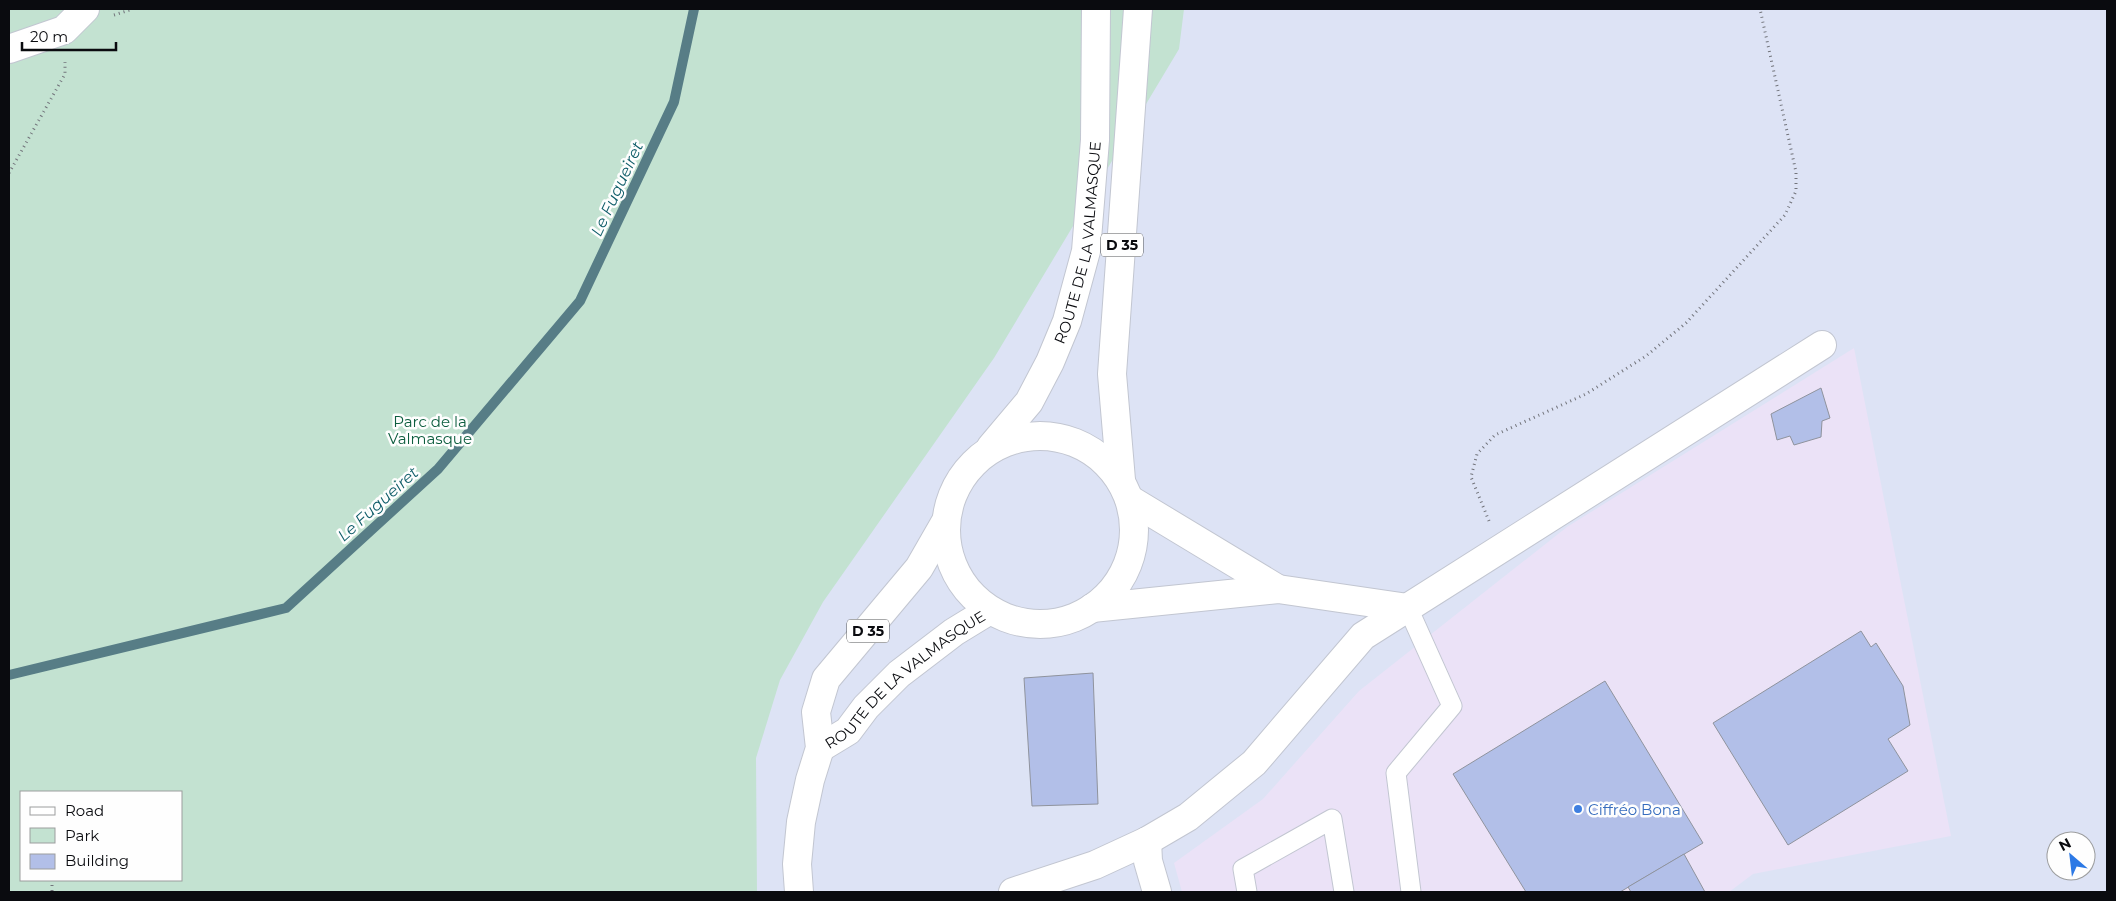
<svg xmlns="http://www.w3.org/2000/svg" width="2116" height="901" font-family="Montserrat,sans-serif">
<rect width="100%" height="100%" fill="#edf0fb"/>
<!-- built -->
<path fill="#dde3f5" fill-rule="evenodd" d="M9 9H2107V892H9ZM21 792H181V880H21ZM2056 841H2086V871H2056Z"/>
<!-- industrial -->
<polygon fill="#ebe2f7" points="1854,348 1951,836 1753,874 1729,892 1182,892 1174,863 1263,799 1359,691 1567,527"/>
<!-- green -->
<path fill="#c3e2d1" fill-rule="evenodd" d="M9 9H1184L1179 49 994 358 823 602 780 680 756 758 757 892H9ZM21 792H181V880H21Z"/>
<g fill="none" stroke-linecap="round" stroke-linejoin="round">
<!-- stream -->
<polyline stroke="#577d86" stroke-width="10" points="9,675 286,608 438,469 580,301 674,102 694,9"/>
</g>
<!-- building -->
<g fill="#b2bfe8" stroke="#8f939d">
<polygon points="1821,388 1830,418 1822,421 1821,437 1794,445 1790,436 1777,440 1771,414"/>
<polygon points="1861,631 1871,647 1876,643 1903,686 1910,725 1888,739 1908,771 1788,845 1713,723"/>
<polygon points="1093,673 1098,804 1032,806 1024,678"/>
<polygon points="1605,681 1703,843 1620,892 1526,892 1453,774"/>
<polygon points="1684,854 1705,892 1631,892 1628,887"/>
</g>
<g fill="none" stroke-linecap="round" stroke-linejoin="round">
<!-- lane casing -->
<g stroke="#c2c6d1" stroke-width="21">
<g id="lane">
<polyline points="1408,608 1452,706 1396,773 1411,892"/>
<polyline points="1247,892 1243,869 1332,819 1344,892"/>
</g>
</g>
<!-- street casing -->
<g stroke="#c2c6d1" stroke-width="30">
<g id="street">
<polyline points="9,49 64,30 85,9"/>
<polyline points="1129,499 1278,589"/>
<polyline points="1092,608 1278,589 1408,608"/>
<polyline points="1147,841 1148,861 1157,892"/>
<polyline points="1013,892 1095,865 1147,841 1188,817 1254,763 1363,636 1822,345"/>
</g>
</g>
<!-- primary casing -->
<g stroke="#c2c6d1" stroke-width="30">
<g id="primary">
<circle cx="1040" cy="530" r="94"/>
<path id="s1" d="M991 447 1029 402 1050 362 1067 321 1086 251 1095 140 1096 9"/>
<polyline points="1121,480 1112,374 1138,9"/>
<path id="s2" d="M820 748 848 731 866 707 899 674 954 632 990 610"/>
<polyline points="799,892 797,864 801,822 810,780 820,748 816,712 826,679 919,568 946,521"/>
</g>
</g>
<!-- path -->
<g stroke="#72747b" stroke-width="3" stroke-dasharray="1 4" stroke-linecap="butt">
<polyline points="114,15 133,9"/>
<polyline points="9,173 65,74 65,62"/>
<polyline points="1489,521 1471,477 1477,454 1495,435 1586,394 1646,356 1686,323 1785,215 1796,191 1796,172 1760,9"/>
<polyline points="52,880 52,892"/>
</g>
<!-- lane -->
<use href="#lane" stroke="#fff" stroke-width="19"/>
<!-- street -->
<use href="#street" stroke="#fff" stroke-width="28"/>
<!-- primary -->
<use href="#primary" stroke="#fff" stroke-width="28"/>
</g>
<!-- markers -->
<circle fill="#3f7fe0" stroke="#fefefe" stroke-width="2" cx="1578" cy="809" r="5"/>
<g text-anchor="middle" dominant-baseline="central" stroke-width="5" stroke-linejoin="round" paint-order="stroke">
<!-- shield labels -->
<g fill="#fefefe" stroke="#535457" stroke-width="1">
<rect x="1101" y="233.5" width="42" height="23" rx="4"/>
<rect x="847" y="619.5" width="42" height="23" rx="4"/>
</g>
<g font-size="14" font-weight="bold" fill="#0a0b0f">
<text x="1122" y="245">D 35</text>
<text x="868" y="631">D 35</text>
</g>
<!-- street labels -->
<g font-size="15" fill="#0a0b0f" stroke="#fefefe">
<text stroke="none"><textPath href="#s1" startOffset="228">ROUTE DE LA VALMASQUE</textPath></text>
<text stroke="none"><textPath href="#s2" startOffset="110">ROUTE DE LA VALMASQUE</textPath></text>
</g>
<!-- park labels -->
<g font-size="15" fill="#0c5d3e" stroke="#fefefe">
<text x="430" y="421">Parc de la<tspan x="430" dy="17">Valmasque</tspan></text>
</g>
<!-- shop labels -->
<g font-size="15" fill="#366cbe" stroke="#fefefe" text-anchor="start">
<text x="1588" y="809">Ciffréo Bona</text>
</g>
<!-- water labels -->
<g font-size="16" font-style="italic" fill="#0f5d69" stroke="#fefefe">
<text transform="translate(617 189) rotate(-65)">Le Fugueiret</text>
<text transform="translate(378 504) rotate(-42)">Le Fugueiret</text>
</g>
</g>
<!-- border -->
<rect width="2116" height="901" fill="none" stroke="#0a0b0f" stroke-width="20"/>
<!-- legend -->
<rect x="20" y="791" width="162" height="90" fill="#fefefe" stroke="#9c9d9e"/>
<rect x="30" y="807" width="25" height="8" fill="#ffffff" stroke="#9c9d9e"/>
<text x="65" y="816" font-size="15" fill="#0a0b0f">Road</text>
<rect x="30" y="828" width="25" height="15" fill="#c3e2d1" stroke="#9c9d9e"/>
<text x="65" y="841" font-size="15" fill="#0a0b0f">Park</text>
<rect x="30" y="854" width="25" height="15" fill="#b2bfe8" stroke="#9c9d9e"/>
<text x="65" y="866" font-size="15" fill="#0a0b0f">Building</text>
<!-- north arrow -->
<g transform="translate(2071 856) rotate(332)"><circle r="24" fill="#fefefe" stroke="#9c9d9e"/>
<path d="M0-4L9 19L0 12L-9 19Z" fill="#2c79e5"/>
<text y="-8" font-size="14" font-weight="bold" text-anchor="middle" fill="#0a0b0f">N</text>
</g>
<!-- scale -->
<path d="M22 42v8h94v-8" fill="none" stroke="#0a0b0f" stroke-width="2.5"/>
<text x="30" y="42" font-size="15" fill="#0a0b0f" stroke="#fefefe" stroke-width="4" paint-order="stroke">20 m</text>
</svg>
